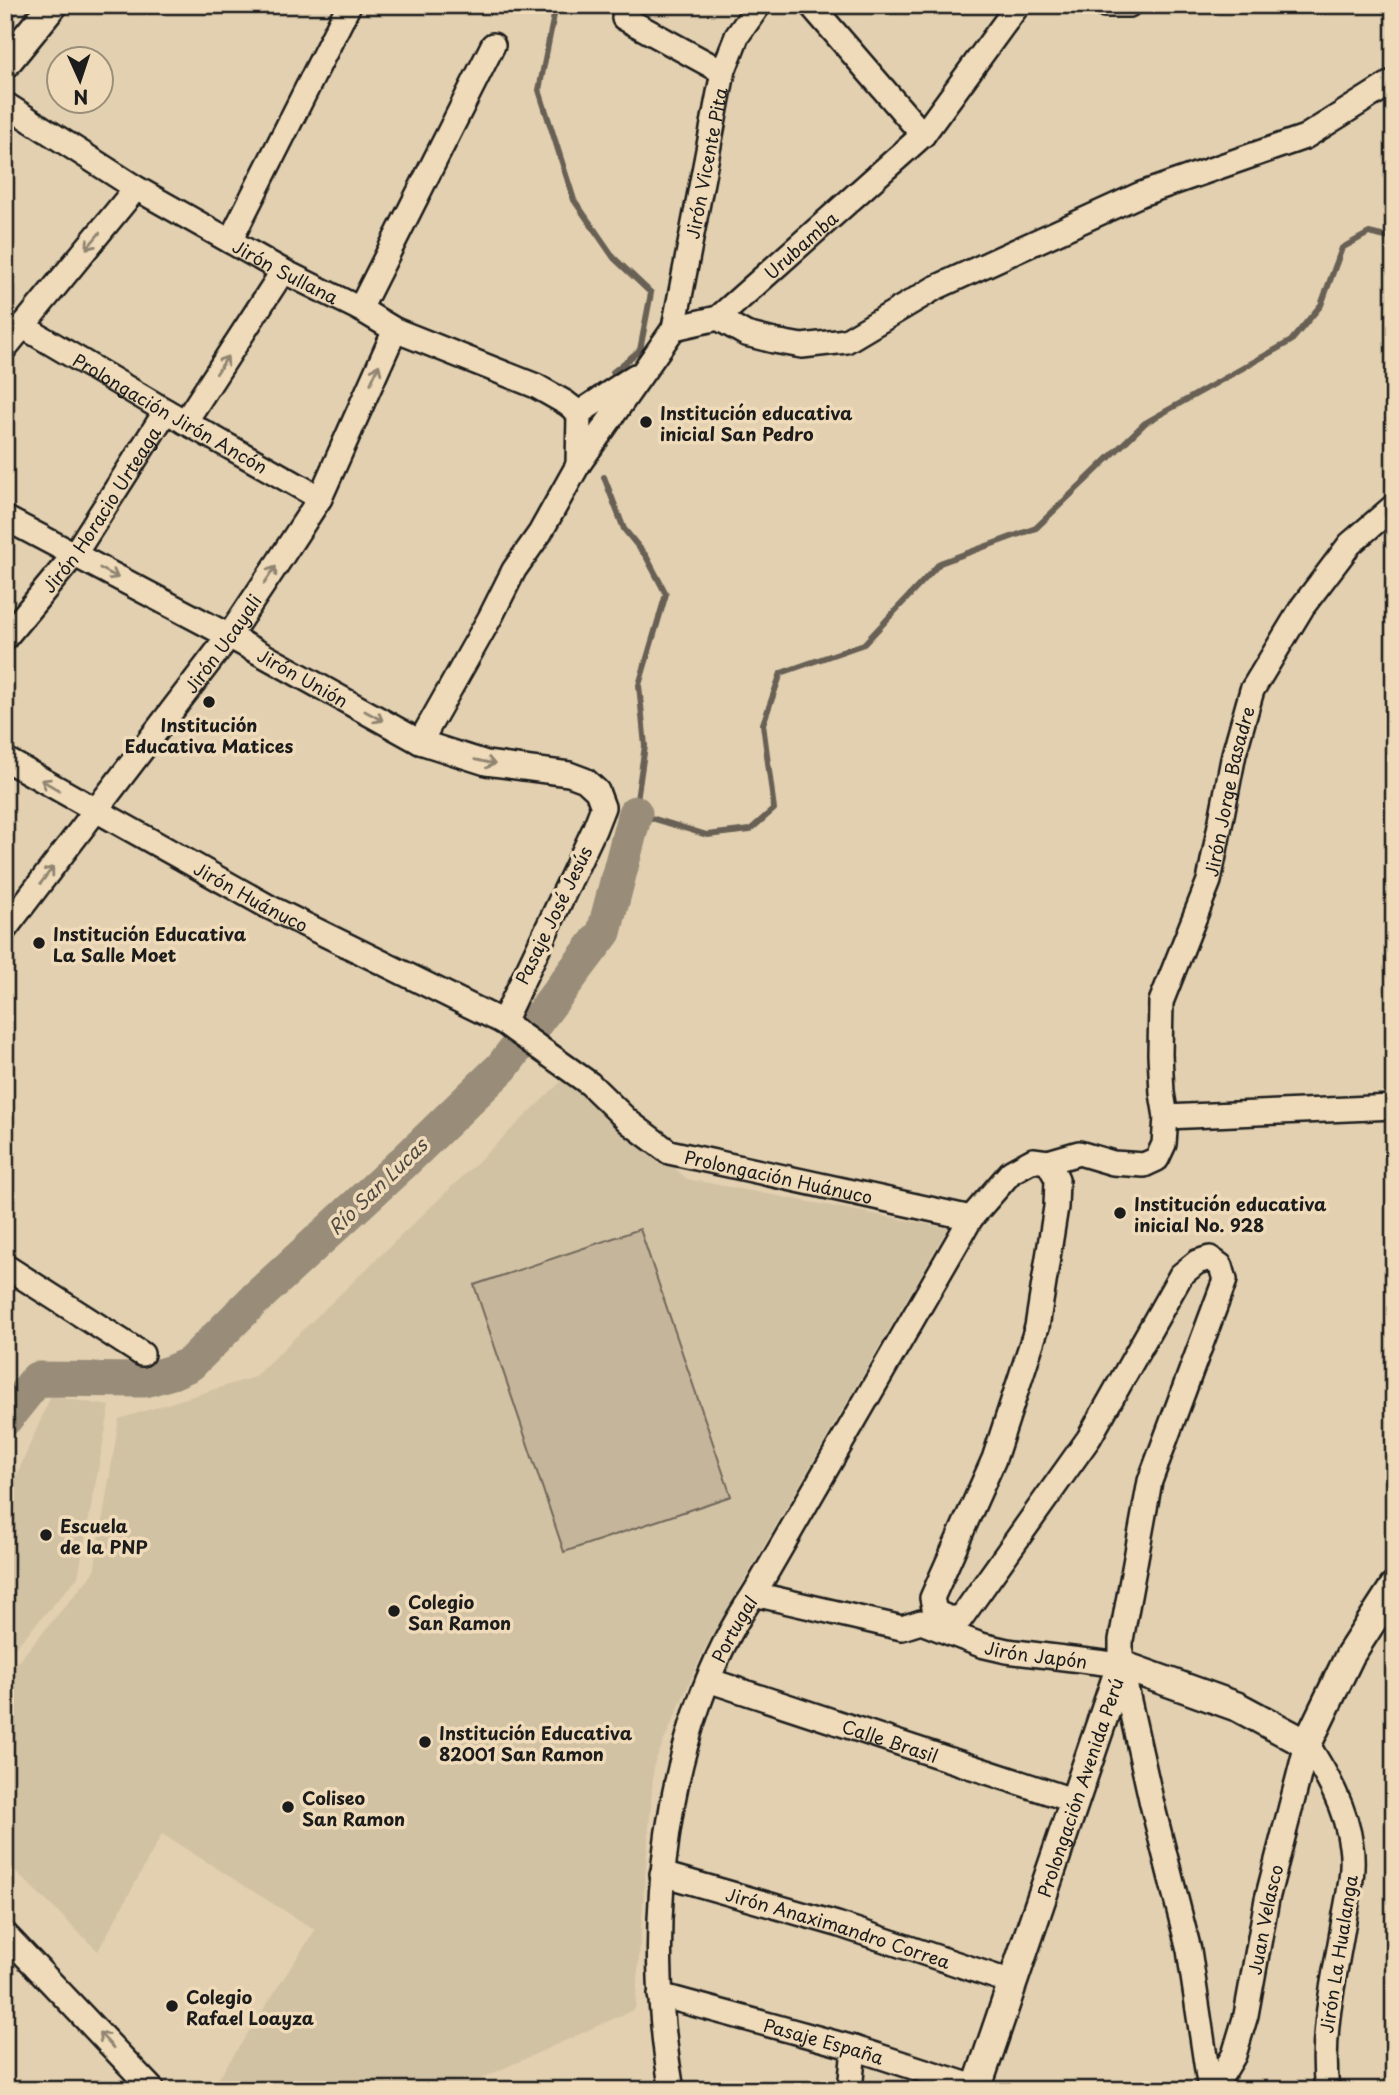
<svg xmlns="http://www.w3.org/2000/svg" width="1399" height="2095" font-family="'Playpen Sans',sans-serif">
<rect width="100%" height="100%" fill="#e2d0b0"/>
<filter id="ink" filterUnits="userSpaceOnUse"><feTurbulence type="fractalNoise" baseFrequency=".0143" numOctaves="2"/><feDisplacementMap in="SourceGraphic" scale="14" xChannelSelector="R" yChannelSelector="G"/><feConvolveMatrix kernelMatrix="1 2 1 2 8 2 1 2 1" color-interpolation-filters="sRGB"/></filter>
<g filter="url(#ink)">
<!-- built -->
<g fill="#d2c2a4">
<polygon points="568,1075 687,1179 948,1228 704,1650 654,1764 635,2009 456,2090 260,2090 251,2081 241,2090 211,2090 315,1930 162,1834 98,1951 5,1861 5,1677 94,1572 119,1419 254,1377"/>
<polygon points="51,1396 110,1406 78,1577 5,1659 5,1492 12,1486"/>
</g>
<!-- green -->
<polygon fill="#c5b59a" stroke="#70685b" stroke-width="2" points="640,1229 731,1496 564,1552 474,1285"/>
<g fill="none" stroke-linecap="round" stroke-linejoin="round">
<!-- stream -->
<g stroke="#676054" stroke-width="6">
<polyline points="556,5 539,90 574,200 614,258 651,293 640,350 613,372"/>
<polyline points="604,477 624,529 646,556 666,594 639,685 645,746 635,813 707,835 750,830 774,809 763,724 781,673 864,644 940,563 1036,528 1145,423 1291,341 1321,305 1342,248 1369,233 1394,239"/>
</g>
<!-- river -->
<polyline stroke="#998d79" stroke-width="35" points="5,1419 37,1379 145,1380 172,1372 190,1364 254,1300 405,1161 502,1067 604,932 635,813"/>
<!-- minor casing -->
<g stroke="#1c1c1c" stroke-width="28">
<g id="minor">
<polyline points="811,5 923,135"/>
<polyline points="1105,5 1129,5"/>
<polyline points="624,18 723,72"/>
<path id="s1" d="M5 104 136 188 283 271 360 309 395 330 536 386 566 403 579 413"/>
<polyline points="230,241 349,5"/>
<polyline points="360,309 493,45"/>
<polyline points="718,318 746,334 774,341 802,346 846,341 935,288 1141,194 1305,137 1394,81"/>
<path id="s2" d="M22 326 166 411 320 498"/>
<path id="s3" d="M674 328 723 72 737 36 759 5"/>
<polyline points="5,348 136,188"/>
<polyline points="185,422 283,271"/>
<polyline points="578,465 579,413 635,376"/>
<path id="s4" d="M5 518 229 636 420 742 486 763 569 774 585 780 597 791 603 807 594 830 503 1022"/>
<path id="s5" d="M5 638 74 555 166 411"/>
<path id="s6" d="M420 742 491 616 514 570 540 533 578 465 674 328 718 318 923 135 1018 5"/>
<path id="s7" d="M5 759 269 907 503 1022 590 1084 629 1122 669 1152 971 1218"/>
<path id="s8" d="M5 929 229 636 277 564 320 498 395 330"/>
<polyline points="1166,1117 1394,1107"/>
<path id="s9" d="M1048 1162 1079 1153 1113 1163 1144 1165 1157 1159 1164 1144 1166 1117 1162 1093 1160 1054 1161 1002 1209 881 1234 754 1252 690 1303 606 1350 544 1394 506"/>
<polyline points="5,1266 142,1354"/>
<path id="s10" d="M754 1594 902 1628 921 1622 981 1645 1007 1651 1121 1665"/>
<path id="s11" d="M708 1680 1075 1801"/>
<path d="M1307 1744C1327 1775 1346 1808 1351 1846 1355 1870 1348 1896 1344 1920 1335 1977 1320 2032 1327 2090"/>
<path id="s12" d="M662 1874 837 1924 1011 1982"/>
<polyline points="5,1934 153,2090"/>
<path id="s13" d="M660 1995 854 2048 984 2090"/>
<path id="s14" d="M672 2090C643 1935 662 1726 754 1594L971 1218 1011 1172 1033 1160 1048 1162 1057 1179 1056 1207 1037 1327 994 1459 932 1598 935 1612 949 1618H961L1089 1438 1181 1275 1197 1262 1210 1258 1221 1266 1225 1280 1150 1481 1121 1640V1665L1152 1804 1189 1950 1210 2090"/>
<polyline points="850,2090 854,2048"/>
<path id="s15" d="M1213 2090 1234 2055 1246 2015 1267 1899 1307 1744"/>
</g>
</g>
<!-- tertiary casing -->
<g stroke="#1c1c1c" stroke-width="33">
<g id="tertiary">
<polyline points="5,64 53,5"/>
<path id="s16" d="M976 2090 1121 1665 1238 1707 1307 1744 1350 1655 1394 1587"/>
</g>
</g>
<!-- minor -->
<use href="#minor" stroke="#efdbb9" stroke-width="23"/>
<!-- tertiary -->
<use href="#tertiary" stroke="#efdbb9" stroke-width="28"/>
</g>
<!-- one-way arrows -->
<defs><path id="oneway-shaft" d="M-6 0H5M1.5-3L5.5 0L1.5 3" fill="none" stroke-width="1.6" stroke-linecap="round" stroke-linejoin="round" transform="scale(1.75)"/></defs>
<g stroke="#908572">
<use href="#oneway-shaft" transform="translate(93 241) rotate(130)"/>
<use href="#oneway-shaft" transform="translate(222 365) rotate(-57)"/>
<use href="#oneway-shaft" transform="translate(375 374) rotate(-66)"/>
<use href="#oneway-shaft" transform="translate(109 573) rotate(28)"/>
<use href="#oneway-shaft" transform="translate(270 575) rotate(-56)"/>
<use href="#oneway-shaft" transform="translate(374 716) rotate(29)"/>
<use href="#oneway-shaft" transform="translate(485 762) rotate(13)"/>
<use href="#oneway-shaft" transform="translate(50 785) rotate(-150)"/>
<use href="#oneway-shaft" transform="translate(47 875) rotate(-53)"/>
<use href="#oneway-shaft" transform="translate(106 2040) rotate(-133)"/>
</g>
</g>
<!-- markers -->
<g fill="#1c1c1c" stroke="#efdbb9" stroke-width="2.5">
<circle cx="646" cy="422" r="7"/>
<circle cx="209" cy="702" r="7"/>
<circle cx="39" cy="943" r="7"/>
<circle cx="1120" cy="1213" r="7"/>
<circle cx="46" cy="1535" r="7"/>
<circle cx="394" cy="1611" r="7"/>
<circle cx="425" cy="1742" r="7"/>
<circle cx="288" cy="1807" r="7"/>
<circle cx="172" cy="2006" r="7"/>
</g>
<g text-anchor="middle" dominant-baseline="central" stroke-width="7" stroke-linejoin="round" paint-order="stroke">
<!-- street labels -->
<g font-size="18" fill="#1c1c1c" stroke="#efdbb9">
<text stroke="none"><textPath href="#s3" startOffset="168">Jirón Vicente Pita</textPath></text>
<text stroke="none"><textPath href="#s6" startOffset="642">Urubamba</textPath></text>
<text stroke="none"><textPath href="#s1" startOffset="327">Jirón Sullana</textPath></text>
<text stroke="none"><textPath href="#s2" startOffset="172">Prolongación Jirón Ancón</textPath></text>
<text stroke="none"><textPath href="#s5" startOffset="161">Jirón Horacio Urteaga</textPath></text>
<text stroke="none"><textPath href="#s8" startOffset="359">Jirón Ucayali</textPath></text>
<text stroke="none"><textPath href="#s4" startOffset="338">Jirón Unión</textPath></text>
<text stroke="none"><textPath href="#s9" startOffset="494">Jirón Jorge Basadre</textPath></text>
<text stroke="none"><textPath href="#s7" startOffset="282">Jirón Huánuco</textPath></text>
<text transform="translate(553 915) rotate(-64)">Pasaje José Jesús</text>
<text stroke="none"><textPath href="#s7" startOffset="887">Prolongación Huánuco</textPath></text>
<text stroke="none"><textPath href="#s14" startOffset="474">Portugal</textPath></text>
<text stroke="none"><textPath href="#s10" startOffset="292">Jirón Japón</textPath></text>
<text stroke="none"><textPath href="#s11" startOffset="192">Calle Brasil</textPath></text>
<text stroke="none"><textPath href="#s16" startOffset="320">Prolongación Avenida Perú</textPath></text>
<text stroke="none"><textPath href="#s15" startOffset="180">Juan Velasco</textPath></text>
<text stroke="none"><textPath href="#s12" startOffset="184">Jirón Anaximandro Correa</textPath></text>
<text transform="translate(1338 1954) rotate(-81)">Jirón La Hualanga</text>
<text stroke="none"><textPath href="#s13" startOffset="170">Pasaje España</textPath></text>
</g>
<!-- poi labels -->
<g font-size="18" font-weight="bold" fill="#1c1c1c" stroke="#efdbb9" text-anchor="start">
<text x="660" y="412">Institución educativa<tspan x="660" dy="21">inicial San Pedro</tspan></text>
<text x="209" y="724" text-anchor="middle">Institución<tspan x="209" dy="21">Educativa Matices</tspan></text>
<text x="53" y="933">Institución Educativa<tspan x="53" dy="21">La Salle Moet</tspan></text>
<text x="1134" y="1203">Institución educativa<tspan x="1134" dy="21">inicial No. 928</tspan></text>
<text x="60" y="1525">Escuela<tspan x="60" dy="21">de la PNP</tspan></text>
<text x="408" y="1601">Colegio<tspan x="408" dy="21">San Ramon</tspan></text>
<text x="439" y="1732">Institución Educativa<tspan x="439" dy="21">82001 San Ramon</tspan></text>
<text x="302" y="1797">Coliseo<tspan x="302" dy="21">San Ramon</tspan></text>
<text x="186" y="1996">Colegio<tspan x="186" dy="21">Rafael Loayza</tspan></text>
</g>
<!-- water labels -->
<g font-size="19" font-style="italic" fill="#4e4941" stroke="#efdbb9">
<text transform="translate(377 1186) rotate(-44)">Río San Lucas</text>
</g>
</g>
<!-- margin -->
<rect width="1399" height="2095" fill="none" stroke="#efdbb9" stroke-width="28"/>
<rect x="14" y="14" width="1371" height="2067" fill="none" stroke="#1c1c1c" stroke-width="2.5" filter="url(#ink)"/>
<!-- north arrow -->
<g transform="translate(80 80) rotate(177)"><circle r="33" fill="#efdbb9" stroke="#9b8f7a" stroke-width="2"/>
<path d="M0-5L12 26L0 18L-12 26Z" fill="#1c1c1c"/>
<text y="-10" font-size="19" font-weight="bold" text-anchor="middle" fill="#1c1c1c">N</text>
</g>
</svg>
